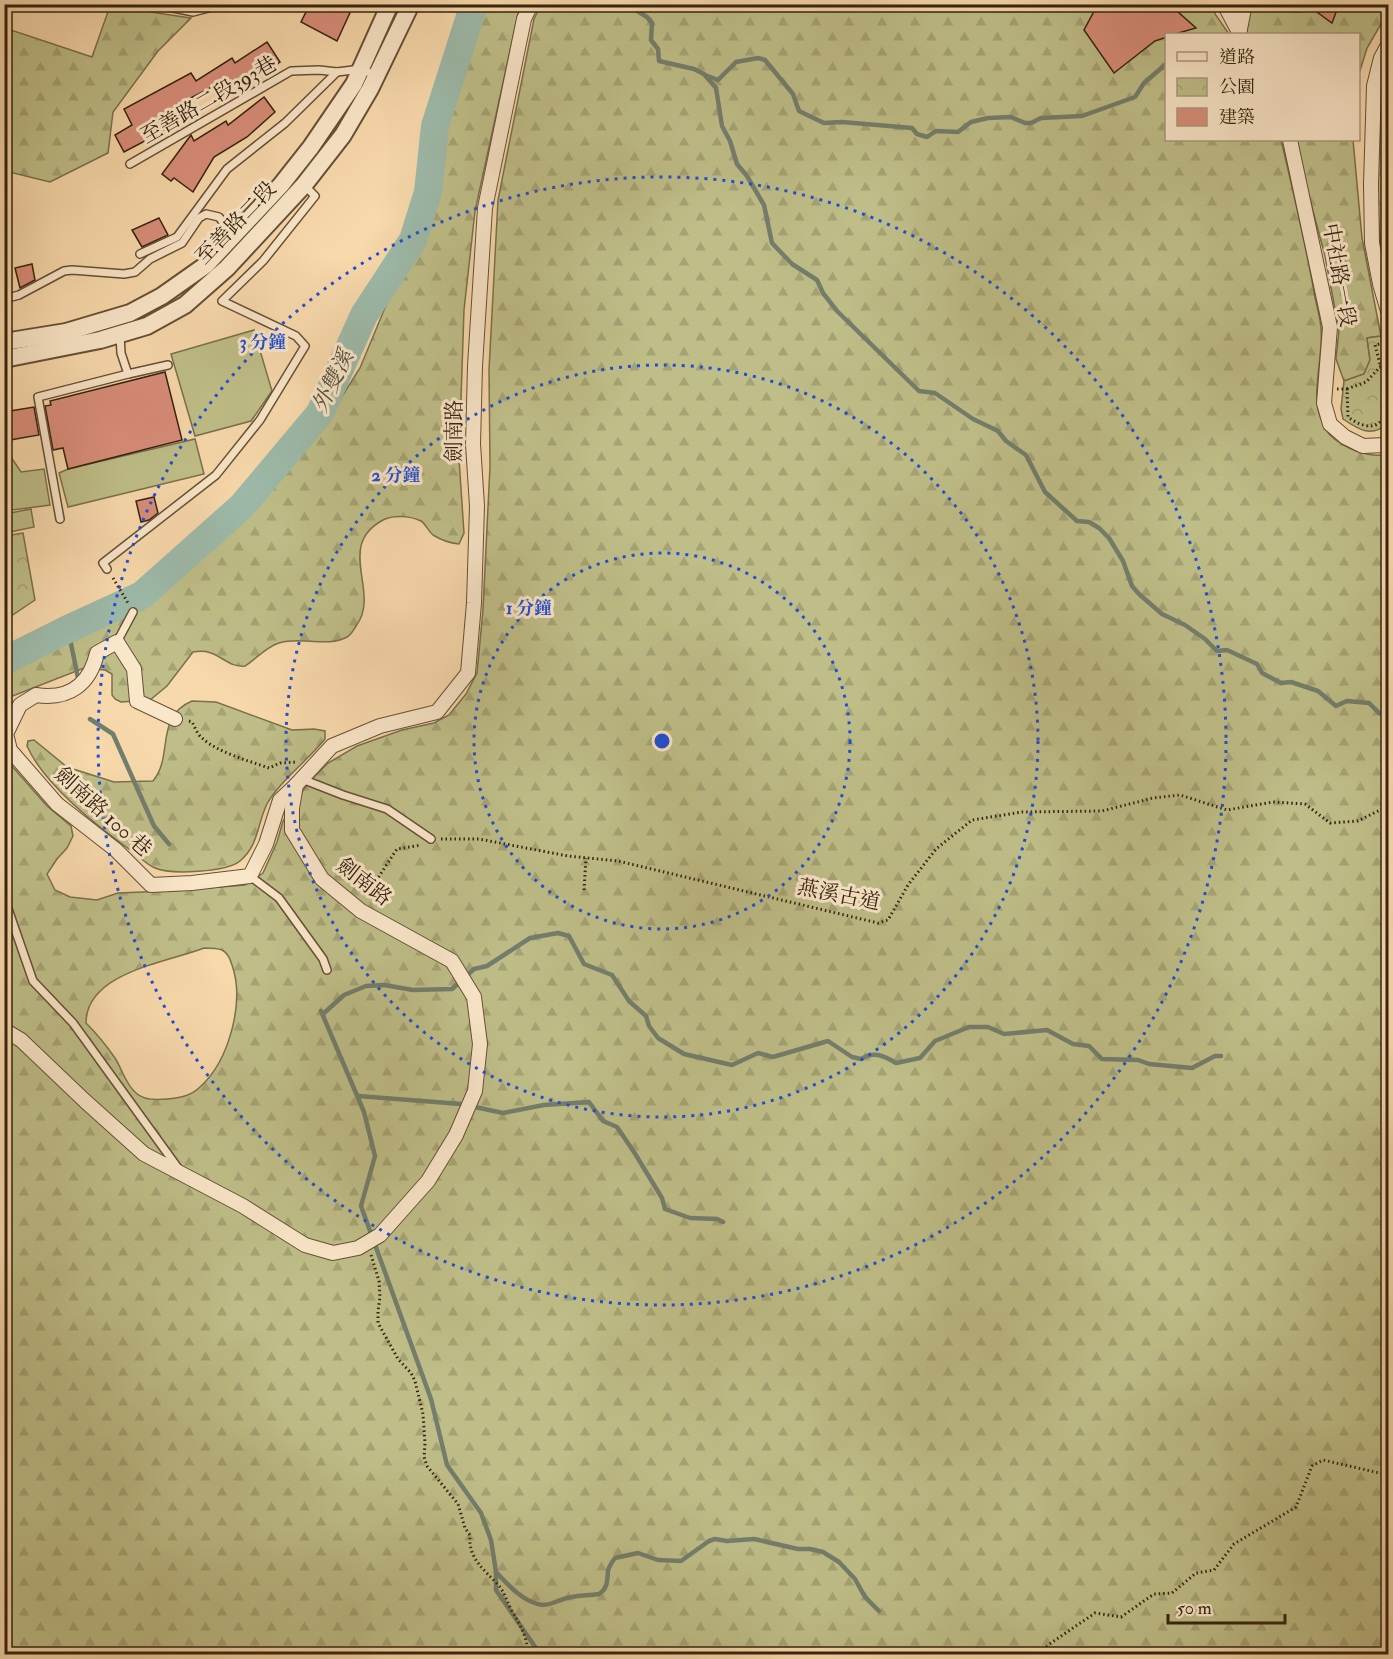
<svg xmlns="http://www.w3.org/2000/svg" width="1393" height="1659" font-family="'IM FELL Double Pica','Noto Serif TC',serif">
<defs>
<pattern id="forest-firs" width="22" height="20" patternUnits="userSpaceOnUse" patternTransform="scale(1.5)"><rect width="22" height="20" fill="#bfbe88"/><path d="M5 1l3.5 6h-7zM16 11l3.5 6h-7z" fill="#a5a374"/></pattern>
<pattern id="park-crowns" width="20" height="18" patternUnits="userSpaceOnUse" patternTransform="scale(1.5)"><rect width="20" height="18" fill="#bfbe88"/><path d="M2 6a3 3 0 1 1 6 0M12 15a3 3 0 1 1 6 0" fill="none" stroke="#a5a374"/></pattern>
</defs>
<rect width="100%" height="100%" fill="#f8d9ac"/>
<filter id="stains"><feTurbulence type="fractalNoise" baseFrequency=".00333" numOctaves="4"/><feColorMatrix values="0 0 0 0 .2 0 0 0 0 .09 0 0 0 0 .02 0 0 0 .5 -.17"/></filter>
<radialGradient id="worn" r=".72"><stop offset=".6" stop-color="#630" stop-opacity="0"/><stop offset="1" stop-color="#630" stop-opacity=".3"/></radialGradient>
<!-- forest -->
<g fill="url(#forest-firs)" stroke="#7a704c" stroke-width="1.5" fill-rule="evenodd">
<path d="M485 5H523L518 14 475 211 464 310 459 459 464 533 459 544C450 543 441 540 433 535 428 531 426 524 421 521 411 516 395 515 385 519 333 545 382 592 356 626 354 629 351 635 347 637 327 648 301 636 279 643 266 647 256 659 245 666 224 668 219 647 193 652L167 686 150 700 121 702 115 699 112 695V674L105 670 84 668 5 699 4 671 144 601 187 569 244 518 327 420 360 368 389 298 412 259 432 208 451 110 462 67Z"/>
<path d="M541 5H1213L1215 14 1229 34H1166V140H1281C1293 190 1305 241 1314 292 1316 304 1320 316 1321 328 1324 355 1310 396 1321 419 1323 424 1326 431 1330 435 1343 448 1370 459 1388 454V1654H5L4 757 47 806 71 826 73 836 67 848 57 859 47 874 55 890 70 897 97 900 118 893 167 891 245 885 263 873 277 842 283 821 308 783 328 763 357 746 402 730 434 723 449 715 466 694 477 673 483 610 490 466 489 370 498 200 534 19ZM204 948C210 948 217 948 222 950 228 953 230 959 232 965 245 1002 229 1061 200 1087 191 1096 179 1098 167 1099 157 1100 143 1100 136 1093 126 1085 122 1069 115 1058 106 1045 97 1034 86 1023 86 972 169 962 204 948Z"/>
<polygon points="1252,5 1267,5 1292,12 1301,12 1313,5 1388,5 1388,12 1367,48 1359,74 1358,34 1243,34 1248,7"/>
<polygon points="110,6 191,18 158,51 113,112 108,153 50,182 5,171 5,28 92,57"/>
<polygon points="1388,53 1388,288 1381,253 1378,214 1378,87"/>
<polygon points="1294,140 1353,140 1362,238 1381,336 1367,338 1370,360 1364,374 1344,381 1336,359 1339,330 1325,256"/>
<path d="M192 701 216 702 292 730 314 729 325 731V739C309 759 278 783 267 804 257 824 259 845 240 861 227 872 171 875 155 868 147 865 140 857 133 852 98 827 45 786 27 746L28 741 34 740 67 767 114 782 153 781C174 756 154 717 192 701Z"/>
</g>
<!-- park -->
<g fill="url(#park-crowns)" stroke="#7a704c" stroke-width="1.5">
<path d="M1381 336 1388 366V423C1372 438 1359 430 1343 419L1341 409 1344 381 1364 374 1370 360 1367 338Z"/>
<polygon points="23,533 35,600 5,620 5,536"/>
</g>
<!-- garden -->
<g fill="#bfbe88" stroke="#7a704c" stroke-width="1.5">
<polygon points="254,330 272,391 251,421 195,436 171,354"/>
<polygon points="195,439 204,474 68,507 59,473 68,469"/>
<polygon points="5,448 21,472 44,469 50,505 5,511"/>
<polygon points="31,509 34,527 5,533 5,514"/>
</g>
<g fill="none" stroke-linecap="round" stroke-linejoin="round">
<!-- stream -->
<g stroke="#737e6c" stroke-width="4.5">
<polyline points="626,4 647,17 652,23 651,40 658,49 659,61 694,69 704,74 716,88 722,126 730,141 737,164 747,176 764,205 772,243 792,264 817,280 823,293 837,311 919,391 935,393 973,419 998,431 1006,441 1026,455 1045,492 1077,521 1089,522 1099,528 1109,538 1123,561 1132,586 1139,594 1162,614 1185,625 1205,639 1217,651 1227,650 1257,664 1262,673 1281,683 1291,682 1318,691 1336,706 1347,701 1369,703 1379,713 1388,715"/>
<polyline points="705,75 718,80 736,62 758,58 765,60 793,94 799,111 824,123 842,122 912,128 917,134 927,137 936,131 958,132 971,122 988,118 1011,117 1025,123 1031,123 1041,118 1082,116 1135,97 1144,83 1166,64"/>
<polyline points="68,629 78,678"/>
<polyline points="90,719 113,734 154,826 169,844"/>
<polyline points="321,1011 364,1112 375,1156 361,1206 431,1399 447,1465 481,1513 491,1540 496,1572 496,1590 540,1654"/>
<path d="M323 1014 344 995 366 986 384 985 413 990 452 989 474 969 487 966 530 938 558 933 569 936 584 964 612 975 629 1001 646 1016 649 1026 658 1038 684 1054 732 1065 758 1053 773 1057 828 1041 852 1057 861 1059C873 1051 883 1055 896 1063L920 1058 935 1041 969 1027H988L1004 1034 1047 1030 1073 1044 1089 1046 1102 1059 1138 1060 1149 1064 1192 1068 1215 1056H1221"/>
<polyline points="358,1096 461,1104 503,1113 544,1105 589,1102 603,1121 617,1127 634,1152 662,1198 665,1209 690,1218 717,1219 723,1222"/>
<path d="M496 1572C508 1585 524 1603 543 1605 551 1605 554 1602 561 1600 572 1595 587 1596 599 1594 608 1588 607 1581 608 1571 609 1566 612 1562 615 1558L638 1553 658 1560 681 1561 709 1541 715 1539 727 1541 754 1539 798 1549H810L823 1552 839 1562 855 1579 865 1597 879 1611"/>
</g>
<!-- river -->
<polyline stroke="#9dbaaa" stroke-width="28" points="4,661 68,629 142,595 242,506 320,413 364,315 413,240 428,192 435,126 474,4"/>
</g>
<!-- building -->
<g fill="#da8e7b" stroke="#34230f" stroke-width="1.5">
<polygon points="310,4 354,4 337,41 301,22"/>
<polygon points="1098,4 1169,4 1196,28 1175,34 1167,34 1167,37 1155,41 1114,73 1084,30"/>
<polygon points="1306,4 1339,4 1332,23"/>
<polygon points="267,42 280,62 255,78 252,73 217,96 212,87 175,106 183,121 124,152 115,135 132,125 124,109 191,73 196,81 232,58 235,63"/>
<polygon points="264,97 275,112 247,137 214,157 193,192 174,178 171,181 162,174 191,135 194,141 226,121 228,125"/>
<polygon points="159,218 168,235 142,247 132,230"/>
<polygon points="32,264 35,280 20,288 15,268"/>
<polygon points="165,372 182,440 68,469 63,448 53,450 45,406 51,405 50,401"/>
<polygon points="34,407 39,435 4,441 4,412"/>
<polygon points="154,497 158,513 149,520 141,522 136,501"/>
</g>
<g fill="none" stroke-linecap="round" stroke-linejoin="round">
<!-- service casing -->
<g stroke="#655036" stroke-width="10">
<g id="service">
<polyline points="154,4 193,12 212,7 212,4"/>
<polyline points="130,164 291,71 319,70 337,72 361,69 377,76"/>
<polyline points="140,254 177,237 227,169 285,123 337,72"/>
<polyline points="4,299 19,295 64,271 72,270 124,274 135,272 150,259 182,243 199,218 206,214 219,217 233,236"/>
<polyline points="128,374 168,365"/>
<polyline points="60,519 38,397 128,374 121,353 120,335"/>
<polyline points="107,569 103,563 216,475 260,420 305,346 296,336 222,301 263,261 315,196 304,185"/>
<polyline points="117,642 133,612"/>
<polyline points="302,779 343,795 387,809 431,839"/>
<polyline points="250,876 279,898 323,959 327,970"/>
<polyline points="8,909 33,981 73,1023 178,1168"/>
</g>
</g>
<!-- minor casing -->
<g stroke="#655036" stroke-width="16">
<g id="minor">
<polyline points="1224,4 1240,34"/>
<polyline points="1239,34 1245,4"/>
<polyline points="1388,45 1381,58 1374,86 1371,184 1372,243 1380,284 1388,311"/>
<polyline points="1290,140 1330,327 1324,403 1330,424 1345,437 1363,446 1385,445 1388,442"/>
<path d="M175 719 137 701 134 669 117 642 97 653C90 684 69 700 36 695L20 705 6 734 10 750 57 804 116 850 151 885 192 883 250 876 266 844 280 800 296 785"/>
<polyline points="4,1030 21,1040 85,1101 144,1154 243,1206 305,1245 333,1253 358,1248 380,1235 428,1181 456,1135 475,1091 480,1044 474,997 452,961 361,911 322,879 292,830 292,808 296,785 332,746 380,726 437,712 468,673 474,603 477,506 473,444 475,366 485,208 524,19 531,4"/>
</g>
</g>
<!-- tertiary casing -->
<g stroke="#655036" stroke-width="20">
<g id="tertiary">
<polyline points="4,342 66,332 130,313 162,296 206,265 281,185 311,147 354,84 390,4"/>
<polyline points="4,359 100,340 147,326 185,305 227,268 304,185 343,135 370,89 411,4"/>
</g>
</g>
<!-- path -->
<g stroke="#34230f" stroke-width="3" stroke-dasharray="1.5 3" stroke-linecap="butt">
<polyline points="1376,4 1388,13"/>
<polyline points="1388,342 1375,345 1388,395"/>
<path d="M1337 389H1347L1348 417C1367 431 1383 430 1388 405"/>
<polyline points="1347,389 1366,382 1381,366"/>
<polyline points="113,578 128,603"/>
<path d="M189 721 192 722C195 727 197 734 202 738 217 752 249 761 269 768L280 763 296 762"/>
<polyline points="441,839 479,839 568,856 618,861 878,923 888,920 908,885 936,849 972,820 1022,812 1102,811 1153,798 1180,795 1227,810 1273,802 1305,804 1330,823 1358,821 1388,806"/>
<polyline points="584,890 586,858"/>
<polyline points="366,896 397,849 421,845"/>
<path d="M371 1255 379 1281 380 1297 378 1311V1323L398 1359 411 1373 415 1381 423 1414 425 1443 424 1457 427 1466 458 1504 465 1528 470 1535C468 1559 484 1569 499 1586 505 1593 507 1602 512 1611 521 1626 527 1637 528 1654"/>
<polyline points="1041,1654 1048,1645 1095,1613 1121,1617 1154,1594 1172,1593 1196,1573 1214,1570 1234,1544 1296,1507 1312,1466 1323,1460 1388,1475"/>
</g>
<!-- service -->
<use href="#service" stroke="#fae6c9" stroke-width="7"/>
<!-- minor -->
<use href="#minor" stroke="#fae6c9" stroke-width="14"/>
<!-- tertiary -->
<use href="#tertiary" stroke="#fae6c9" stroke-width="16"/>
</g>
<!-- distance rings -->
<g fill="none" stroke="#1d4ed8" stroke-width="3" stroke-dasharray="3 6">
<circle cx="662" cy="741" r="188"/>
<circle cx="662" cy="741" r="376"/>
<circle cx="662" cy="741" r="564"/>
</g>
<g text-anchor="middle" dominant-baseline="central" stroke-width="6" stroke-linejoin="round" paint-order="stroke">
<!-- street labels -->
<g font-size="21" fill="#34230f" stroke="#fae6c9">
<text transform="translate(209 100) rotate(-30)">至善路二段393巷</text>
<text transform="translate(236 223) rotate(-46)">至善路二段</text>
<text transform="translate(1339 275) rotate(80)">中社路一段</text>
<text transform="translate(454 431) rotate(-90)">劍南路</text>
<text transform="translate(103 812) rotate(42)">劍南路 100 巷</text>
<text transform="translate(364 882) rotate(38)">劍南路</text>
<text transform="translate(839 895) rotate(11)">燕溪古道</text>
</g>
<!-- water labels -->
<g font-size="22" font-style="italic" fill="#54503e" stroke="#fae6c9">
<text transform="translate(333 381) rotate(-64)">外雙溪</text>
</g>
</g>
<circle cx="662" cy="741" r="9" fill="#1d4ed8" stroke="#fae6c9" stroke-width="3"/>
<g font-size="18" text-anchor="middle" font-weight="bold" fill="#1d4ed8" stroke="#fae6c9" stroke-width="6" stroke-linejoin="round" paint-order="stroke">
<text x="263" y="348">3 分鐘</text>
<text x="396" y="481">2 分鐘</text>
<text x="529" y="614">1 分鐘</text>
</g>
<!-- margin -->
<rect width="1393" height="1659" fill="none" stroke="#f8d9ac" stroke-width="24"/>
<rect x="6" y="6" width="1381" height="1647" fill="none" stroke="#34230f" stroke-width="3"/>
<rect x="12" y="12" width="1369" height="1635" fill="none" stroke="#34230f" stroke-width="1.5"/>
<!-- legend -->
<rect x="1165" y="33" width="195" height="108" fill="#fae6c9" stroke="#ab987f" stroke-width="1.5"/>
<rect x="1177" y="52" width="30" height="9" fill="#fae6c9" stroke="#ab987f" stroke-width="1.5"/>
<text x="1219" y="63" font-size="18" fill="#34230f">道路</text>
<rect x="1177" y="78" width="30" height="18" fill="url(#park-crowns)" stroke="#ab987f" stroke-width="1.5"/>
<text x="1219" y="93" font-size="18" fill="#34230f">公園</text>
<rect x="1177" y="108" width="30" height="18" fill="#da8e7b" stroke="#ab987f" stroke-width="1.5"/>
<text x="1219" y="123" font-size="18" fill="#34230f">建築</text>
<!-- scale -->
<path d="M1168 1614v9h117v-9" fill="none" stroke="#34230f" stroke-width="3"/>
<text x="1177" y="1614" font-size="18" fill="#34230f" stroke="#fae6c9" stroke-width="4.5" paint-order="stroke">50 m</text>
<rect width="100%" height="100%" filter="url(#stains)"/>
<rect width="100%" height="100%" fill="url(#worn)"/>
</svg>
